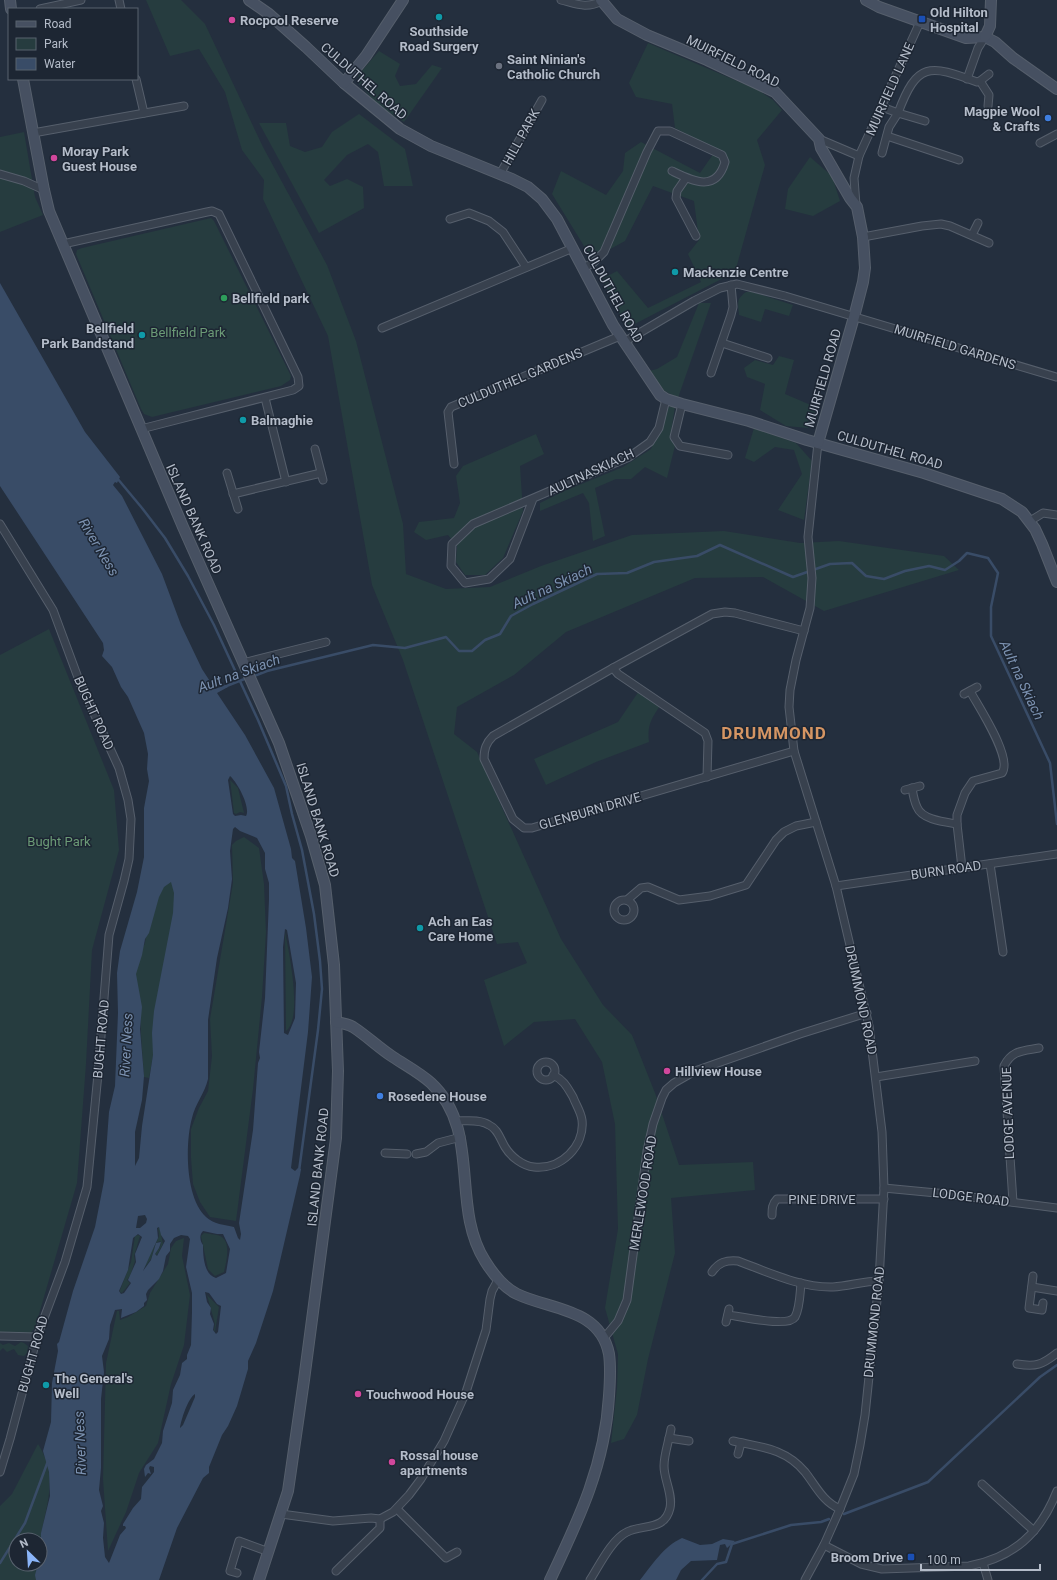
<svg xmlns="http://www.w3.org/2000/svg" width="1057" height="1580" font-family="Roboto,sans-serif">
<rect width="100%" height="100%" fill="#242f3e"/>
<!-- green -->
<g fill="#263c3f">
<polygon points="146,0 181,0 205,24 263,147 327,265 356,341 403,524 406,574 446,589 490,587 541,566 632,535 724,531 800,543 839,541 944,556 959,570 824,611 763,577 695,578 566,632 514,675 457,707 454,734 477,752 561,939 603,1005 632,1035 655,1093 679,1165 753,1162 755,1190 671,1198 675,1253 648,1359 637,1415 624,1439 611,1443 617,1388 618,1354 605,1308 618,1229 615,1124 602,1062 575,1019 534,1022 504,1046 484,980 527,963 518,942 497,944 403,660 372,585 328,336 263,199 264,180 242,150 225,92 199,49 170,56"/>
<polygon points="648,43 758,90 773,100 782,110 757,140 765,165 735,272 627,328 602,279 617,271 648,308 701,282 688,254 699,240 694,201 653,186 625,241 592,259 552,194 561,171 606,195 623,171 625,153 641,142 700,173 716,150 675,128 672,104 636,97 629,83"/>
<polygon points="379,51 400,64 395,76 400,86 416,84 432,65 442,68 404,122 379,106 357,82 359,74"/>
<polygon points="359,114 405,149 413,186 384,186 378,152 368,144 347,155 324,180 330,186 347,179 363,187 364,208 319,233 259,123 286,123 290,146 305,152 322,147 332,132"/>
<polygon points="24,132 35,197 43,215 0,232 0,137"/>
<polygon points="810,157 832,176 840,201 813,216 785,209 788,189"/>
<polygon points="211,218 214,221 291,376 290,380 281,386 152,417 144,414 141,409 76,254 77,250 82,248"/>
<path d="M746 292H753L793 305 789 316 765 309 761 322 739 315C738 303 736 299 746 292Z"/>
<polygon points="699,303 711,303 678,398 659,388 649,371 657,369 677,357"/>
<polygon points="779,356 794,360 785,394 813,406 818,418 808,428 786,426 760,410 765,384 747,377 744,368 755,360 773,365"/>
<polygon points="668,407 675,407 670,437 675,446 667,478 645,467 631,479 616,479 595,488 605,536 593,541 589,503 583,493 540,511 540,503 562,492 623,467 651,449"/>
<polygon points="754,428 796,443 812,461 804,520 778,510 802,474 794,450 775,447 754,462 745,458"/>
<polygon points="536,434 544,454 520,466 523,511 503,558 485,575 465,575 456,562 457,546 448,535 426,540 414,532 419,522 454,518 460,503 456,476 463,466"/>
<polygon points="49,629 114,790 119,850 92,950 86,1064 77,1183 35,1328 30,1333 0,1332 0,655"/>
<path d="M639 691 660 706C651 719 647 726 649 742L596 762 546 785 534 759 618 722Z"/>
<polygon points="230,780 238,788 244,813 240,812 236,814 234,813"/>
<polygon points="244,837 259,848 264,884 266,932 262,997 253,1089 236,1221 210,1217 200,1202 193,1184 191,1158 191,1129 199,1108 208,1091 212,1056 210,1019 233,883 232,845 236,841"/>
<polygon points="173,881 179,897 173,947 149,1078 144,1077 141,1035 140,1009 133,986 136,962 145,943 147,929 163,883"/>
<path d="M285 932C289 952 303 1018 286 1031Z"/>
<polygon points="158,1227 160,1229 163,1244 157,1255 155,1254 160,1247 161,1242 160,1241 156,1243 151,1259 143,1270 159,1236"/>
<path d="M204 1233C208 1234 215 1234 220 1236 232 1241 226 1263 224 1272L215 1276 208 1269 201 1236Z"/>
<polygon points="138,1235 140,1236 134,1256 135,1261 130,1276 127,1280 130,1283 122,1293 120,1292 120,1290 131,1262 135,1236"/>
<polygon points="184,1238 182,1256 190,1295 184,1345 171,1384 158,1443 139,1473 126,1512 108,1551 103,1479 106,1363 117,1311 119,1311 120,1320 128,1317 146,1306 150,1293 168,1264 171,1248 176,1241"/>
<polygon points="207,1295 219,1307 215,1332 214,1330 215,1324"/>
<polygon points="21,1342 24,1343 28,1346 27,1353 24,1356 18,1355 14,1349 7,1352 3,1348 0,1351 0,1343 3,1345 9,1343 15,1346"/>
<path d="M38 1444C60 1478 45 1506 40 1542V1540H16V1564H38L37 1580H0V1506L12 1494Z"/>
</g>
<!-- water -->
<g fill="#394c67" fill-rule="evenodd">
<path d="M0 283 85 432 120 477 117 483 115 482 113 485 122 496 162 574 181 625 202 669 215 689 226 685 228 687 217 693 245 735 274 788 291 849 292 858 295 861 306 928 312 977 308 1032 291 1168 295 1171 298 1168 301 1169 300 1175 273 1291 256 1343 248 1361V1369L237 1406 228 1426 222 1435 209 1467V1473L203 1478 177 1528 159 1580H36L35 1575 38 1564H40L41 1533 50 1496 49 1472 43 1451 51 1422 52 1383 58 1351 57 1344 59 1342 73 1291 95 1227 104 1181 109 1112 115 1086 118 1013 117 973 120 951 137 892 144 857V808L149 781 147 769 148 754 144 733 128 697 121 687 112 667 102 656 104 650 103 643 0 486ZM230 776C237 782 251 807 246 816L241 815 235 816 233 814 228 780ZM235 827 240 831 257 838 265 853V869L269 883V899L265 998 259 1052 260 1058 258 1063 253 1130 239 1223 241 1234 240 1240 238 1238 234 1227C225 1225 213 1224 206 1217 185 1198 185 1143 192 1118 195 1104 205 1093 208 1079V1020L217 958 228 908 232 879 230 851 233 829ZM171 882 174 893 173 913 154 1011 152 1033 153 1055 142 1126 139 1158 135 1166V1132L142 1100 144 1076 140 1029 142 1007 136 974 142 955 145 939 149 933 159 897 164 887ZM285 929 287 930 296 983 295 1018 288 1035 284 1033 283 947ZM145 1215 147 1219 146 1223 140 1228H136L138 1216ZM159 1227 161 1235 165 1241 157 1256 155 1254 159 1248 161 1242 156 1243 151 1260 143 1271 158 1238 157 1228ZM203 1231 217 1234H223L230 1249 226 1273 216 1278C204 1275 203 1256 203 1245 200 1241 199 1235 203 1231ZM138 1234 142 1237 135 1254 136 1262 128 1280 131 1283 124 1293 121 1294 119 1291 128 1270 133 1238ZM181 1235 188 1236 190 1239 186 1267 192 1293V1312L191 1345 187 1355V1359L182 1363 180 1375 173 1390 172 1403 163 1431 162 1443 154 1459 146 1465 144 1469 145 1477 148 1473 151 1474 149 1468 150 1466 154 1467V1472L142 1487 141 1499 133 1508 123 1524V1526H125L126 1528 120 1535 109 1563 105 1557 103 1538 104 1523 101 1511 103 1506 99 1490 101 1468V1399L104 1372 102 1356 109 1339 110 1325 115 1310 122 1309 121 1318 136 1312 144 1306V1303L147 1300 146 1294 148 1290 159 1279 163 1271 166 1256 170 1251V1244L174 1238ZM205 1292 209 1293 217 1304 221 1306 218 1332 216 1334 213 1330 214 1324 210 1314 211 1308 207 1302ZM195 1394V1397L183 1425 180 1428C181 1420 188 1398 195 1394Z"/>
<path d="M682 1538 700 1545 712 1544 723 1539 735 1541 727 1548 725 1544 720 1545 717 1560 691 1561 681 1570 676 1580H640C652 1565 664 1546 682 1538Z"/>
</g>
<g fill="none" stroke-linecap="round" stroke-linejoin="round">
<!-- stream -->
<g stroke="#394c67" stroke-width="2.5">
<polyline points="117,478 142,508 165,538 188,576 214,625 258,720 286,786 292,814 302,850 314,914 320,961 322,989 318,1030 299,1171"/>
<polyline points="252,677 267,671 373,645 405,648 446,637 459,651 472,651 485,640 500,634 511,616 533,604 597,574 627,573 654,562 697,556 720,545 793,577 830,564 852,563 866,576 884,579 905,571 929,566 945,570 959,561 967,553 988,558 998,573 991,607 991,636 1050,763 1057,824"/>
<polyline points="224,687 247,678"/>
<polyline points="844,1514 928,1482 1040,1377 1057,1365"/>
<polyline points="0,1563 25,1523 48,1461"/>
<polyline points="702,1580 717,1564 726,1562 732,1544 791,1525 821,1522 829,1519"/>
</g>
<!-- street casing -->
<g stroke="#565f6c" stroke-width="9">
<g id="street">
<polyline points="119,0 121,9"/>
<path d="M561 0C577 4 586 9 602 1"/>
<polyline points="40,9 81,0"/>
<polyline points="136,79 144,113"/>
<polyline points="967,79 978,48 985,37"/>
<polyline points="980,81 989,95 988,106"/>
<path d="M882 107 898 113C917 62 929 64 977 82L980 81 989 74"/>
<polyline points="33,133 184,106"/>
<polyline points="887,136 959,160"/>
<polyline points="819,139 859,156"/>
<polyline points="1040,143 1057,134"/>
<polyline points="882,153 889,127 898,113 925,121"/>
<polyline points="0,174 24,181 44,190"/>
<polyline points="500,174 542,100"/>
<polyline points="686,178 677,191 676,198 696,236"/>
<polyline points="856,205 854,178 859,156 920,22"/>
<polyline points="450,219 469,213 489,221 503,232 526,267"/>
<polyline points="972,235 978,223"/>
<polyline points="863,237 922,226 941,224 950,226 989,243"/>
<polyline points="63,244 207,212 212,211 219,214 298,377 299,386 293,390 141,429"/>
<path d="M583 268 593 263 604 252 647 152 658 131H670L722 155 725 162C716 193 693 181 672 171"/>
<polyline points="382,328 573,248"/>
<polyline points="624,342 694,301 720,288 737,284 785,296 1056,377"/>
<polyline points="722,343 768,358"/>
<polyline points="711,373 731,315 733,307 731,285"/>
<polyline points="265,398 286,482"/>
<polyline points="682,404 674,437 680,446 728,455"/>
<polyline points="315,449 323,480"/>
<polyline points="454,464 448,412 451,407 620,336"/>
<polyline points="227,473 238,509"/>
<polyline points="233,494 321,473"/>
<polyline points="533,499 510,559 489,579 465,583 451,566 452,544 473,524 629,457 650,442 659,428 666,399"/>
<polyline points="1030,521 1043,513 1057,515"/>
<polyline points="0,524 53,610 80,683 119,768 128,800 131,819 129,859 124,881 109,935 98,1074 87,1187 65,1262 37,1337 10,1439 0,1472"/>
<polyline points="243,663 326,642"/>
<polyline points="613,668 618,674 705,733 708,741 707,777"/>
<polyline points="964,694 977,687"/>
<path d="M794 751 532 828H524L513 819 484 759C484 749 486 743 493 736L613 668 712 614 725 612 735 613 804 631"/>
<path d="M912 788C913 794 914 801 917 807 922 820 945 822 957 824"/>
<polyline points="905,790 920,786"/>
<polyline points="990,864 1003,952"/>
<path d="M962 868 957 824V815L965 793 973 781 1002 773C1013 758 978 706 970 691"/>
<polyline points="836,886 1057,854"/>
<circle cx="624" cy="910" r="10"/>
<polyline points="627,900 641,888 648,887 679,900 710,896 746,885 776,840 784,832 796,826 816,822"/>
<circle cx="546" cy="1071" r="9"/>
<polyline points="876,1077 975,1061"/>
<path d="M456 1121C466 1121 480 1119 489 1125 498 1129 500 1139 505 1147 511 1157 523 1166 534 1167 561 1170 585 1146 582 1120 581 1112 576 1105 573 1097 567 1087 564 1080 553 1075"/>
<polyline points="385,1153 407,1154"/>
<polyline points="416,1154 426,1152 438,1143 461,1137"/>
<polyline points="884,1188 947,1194 1057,1208"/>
<path d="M1013 1202 1004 1066C1012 1050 1023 1051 1039 1048"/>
<path d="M772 1215C772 1209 772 1204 777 1199H884"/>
<path d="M712 1272C719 1262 726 1260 738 1261 768 1272 801 1288 833 1287 849 1286 864 1281 879 1281"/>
<polyline points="1033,1276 1029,1308 1042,1310 1043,1303"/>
<polyline points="1032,1287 1057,1291"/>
<path d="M728 1315C740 1316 788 1328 795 1317 800 1308 800 1293 801 1283"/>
<polyline points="726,1322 729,1309"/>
<polyline points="0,1336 37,1337"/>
<polyline points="604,1338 618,1321 627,1300 647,1151 653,1124 662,1098 666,1090 674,1083 695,1071 800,1034 867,1013"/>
<path d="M1017 1364C1036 1367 1042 1365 1057 1353"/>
<polyline points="669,1438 689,1441"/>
<path d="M733 1441C760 1447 785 1448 805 1472 816 1486 823 1502 840 1509"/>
<polyline points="738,1454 741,1443"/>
<polyline points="982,1484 1034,1531"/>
<polyline points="397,1509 446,1558 457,1552"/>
<polyline points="281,1514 333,1521 371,1518 380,1519 393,1512 409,1495 421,1479 444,1441 466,1392 486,1330 490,1299 492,1291 498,1280"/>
<path d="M824 1545 861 1564 882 1569 969 1566C1014 1557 1040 1534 1057 1491"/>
<polyline points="983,1563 988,1580"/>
<polyline points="336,1571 380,1528 380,1519"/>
<polyline points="237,1573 230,1571 239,1541 269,1552"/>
<path d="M590 1580C599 1566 612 1539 627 1532 643 1524 665 1531 670 1508 673 1494 664 1480 664 1466 664 1454 669 1441 671 1429"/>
<polyline points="805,1580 824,1545 840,1509 854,1474 860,1445 865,1415 879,1281 884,1188 882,1132 869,1026 836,886 794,751 789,707 790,690 796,660 810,608 812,578 808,537 818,443"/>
</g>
</g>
<!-- secondary casing -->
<g stroke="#565f6c" stroke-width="12">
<g id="secondary">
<polyline points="10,0 11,9"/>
<polyline points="249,0 269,14 306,47 344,83 400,129 431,146 512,179 528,187 542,199 557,219 613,325 660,395 666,399 682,404 749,421 807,440 924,473 1002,499 1022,512 1035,529 1042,544 1057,582"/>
<polyline points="601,0 617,19 647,35 707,60 775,92 819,139 821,148 850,198 857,207 863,237 865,268 863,282 854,317 818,443"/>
<polyline points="866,0 879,7 966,38 985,37 995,42 1013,58 1057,89"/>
<polyline points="985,37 990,26 991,0"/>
<polyline points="23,79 44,190 49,211 183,527 279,743 311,836 325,885 334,965 338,1071 336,1138 304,1380 288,1491 259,1580"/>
<polyline points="344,83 366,56 403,0"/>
<path d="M336 1022C342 1023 348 1024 353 1027 367 1036 379 1048 393 1057 405 1065 420 1073 431 1083 482 1130 450 1206 485 1261 493 1274 503 1287 517 1294 550 1310 600 1308 609 1354 611 1368 610 1382 609 1396 605 1465 579 1519 550 1580"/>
</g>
</g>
<!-- street -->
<use href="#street" stroke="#38414e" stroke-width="7"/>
<!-- secondary -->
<use href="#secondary" stroke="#465061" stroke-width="10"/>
</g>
<!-- markers -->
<g fill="#0f9aa8" stroke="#1d2633" stroke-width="1.5">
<circle cx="439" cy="17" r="4"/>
<circle cx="675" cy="272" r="4"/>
<circle cx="142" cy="335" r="4"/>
<circle cx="243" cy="420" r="4"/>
<circle cx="420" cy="928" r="4"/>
<circle cx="46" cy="1385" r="4"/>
</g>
<g fill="#1a4fb4" stroke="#1d2633" stroke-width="1.5">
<rect x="918" y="15" width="8" height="8" rx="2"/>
<rect x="907" y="1553" width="8" height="8" rx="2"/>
</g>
<g fill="#d1479c" stroke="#1d2633" stroke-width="1.5">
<circle cx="232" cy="20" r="4"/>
<circle cx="54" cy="158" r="4"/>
<circle cx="667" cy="1071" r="4"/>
<circle cx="358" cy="1394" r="4"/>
<circle cx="392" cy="1462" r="4"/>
</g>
<circle fill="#6b7280" stroke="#1d2633" stroke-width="1.5" cx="499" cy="66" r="4"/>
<g fill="#3f7fe0" stroke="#1d2633" stroke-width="1.5">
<circle cx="1048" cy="118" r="4"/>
<circle cx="380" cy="1096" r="4"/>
</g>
<circle fill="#2e9e5b" stroke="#1d2633" stroke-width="1.5" cx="224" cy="298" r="4"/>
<g text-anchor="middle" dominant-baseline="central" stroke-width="3" stroke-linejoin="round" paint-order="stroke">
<!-- poi labels -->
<g font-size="13" font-weight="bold" fill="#b4bcc9" stroke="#1d2633" text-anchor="start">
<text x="930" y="12">Old Hilton<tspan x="930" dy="15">Hospital</tspan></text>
<text x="240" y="20">Rocpool Reserve</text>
<text x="439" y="31" text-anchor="middle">Southside<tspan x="439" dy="15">Road Surgery</tspan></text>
<text x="507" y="59">Saint Ninian's<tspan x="507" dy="15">Catholic Church</tspan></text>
<text x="1040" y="111" text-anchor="end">Magpie Wool<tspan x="1040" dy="15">&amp; Crafts</tspan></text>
<text x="62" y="151">Moray Park<tspan x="62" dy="15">Guest House</tspan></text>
<text x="683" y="272">Mackenzie Centre</text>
<text x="232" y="298">Bellfield park</text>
<text x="134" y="328" text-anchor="end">Bellfield<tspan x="134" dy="15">Park Bandstand</tspan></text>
<text x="251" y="420">Balmaghie</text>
<text x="428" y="921">Ach an Eas<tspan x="428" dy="15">Care Home</tspan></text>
<text x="675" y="1071">Hillview House</text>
<text x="388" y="1096">Rosedene House</text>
<text x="54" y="1378">The General's<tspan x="54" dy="15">Well</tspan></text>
<text x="366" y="1394">Touchwood House</text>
<text x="400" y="1455">Rossal house<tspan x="400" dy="15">apartments</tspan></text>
<text x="903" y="1557" text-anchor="end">Broom Drive</text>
</g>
<!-- street labels -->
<g font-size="13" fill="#b4bcc9" stroke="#1d2633">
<text transform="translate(733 61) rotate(26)">MUIRFIELD ROAD</text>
<text transform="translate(364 81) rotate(41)">CULDUTHEL ROAD</text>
<text transform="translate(890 89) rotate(-66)">MUIRFIELD LANE</text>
<text transform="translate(521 137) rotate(-61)">HILL PARK</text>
<text transform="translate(613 294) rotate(61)">CULDUTHEL ROAD</text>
<text transform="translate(955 347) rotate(17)">MUIRFIELD GARDENS</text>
<text transform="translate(520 378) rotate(-23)">CULDUTHEL GARDENS</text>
<text transform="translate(823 378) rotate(-74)">MUIRFIELD ROAD</text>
<text transform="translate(890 450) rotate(16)">CULDUTHEL ROAD</text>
<text transform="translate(591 472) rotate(-25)">AULTNASKIACH</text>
<text transform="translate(194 519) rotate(66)">ISLAND BANK ROAD</text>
<text transform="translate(94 713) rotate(66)">BUGHT ROAD</text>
<text transform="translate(590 811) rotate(-16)">GLENBURN DRIVE</text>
<text transform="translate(318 820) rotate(73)">ISLAND BANK ROAD</text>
<text transform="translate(946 870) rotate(-8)">BURN ROAD</text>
<text transform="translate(861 1000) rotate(78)">DRUMMOND ROAD</text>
<text transform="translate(101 1039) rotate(-85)">BUGHT ROAD</text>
<text transform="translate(1008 1113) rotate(-92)">LODGE AVENUE</text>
<text transform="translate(318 1167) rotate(-84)">ISLAND BANK ROAD</text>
<text transform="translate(643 1193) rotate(-81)">MERLEWOOD ROAD</text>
<text transform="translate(971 1197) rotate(7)">LODGE ROAD</text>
<text x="822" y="1199">PINE DRIVE</text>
<text transform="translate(874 1322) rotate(-84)">DRUMMOND ROAD</text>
<text transform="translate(33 1354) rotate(-74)">BUGHT ROAD</text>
</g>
<!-- park labels -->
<g font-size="13" fill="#6b9a76" stroke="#1d2633">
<text x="188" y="332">Bellfield Park</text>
<text x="59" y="841">Bught Park</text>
</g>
<!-- water labels -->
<g font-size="14" font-style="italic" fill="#7c92b1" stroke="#1d2633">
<text transform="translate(99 547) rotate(59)">River Ness</text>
<text transform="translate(552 586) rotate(-25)">Ault na Skiach</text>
<text transform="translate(239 673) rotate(-20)">Ault na Skiach</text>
<text transform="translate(1022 680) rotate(65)">Ault na Skiach</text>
<text transform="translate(126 1045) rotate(-87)">River Ness</text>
<text transform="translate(80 1443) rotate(-92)">River Ness</text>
</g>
<!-- district labels -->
<g font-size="17" font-weight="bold" letter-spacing="1" fill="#d59563" stroke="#1d2633">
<text x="774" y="733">DRUMMOND</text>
</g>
</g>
<!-- legend -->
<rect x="8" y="8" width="130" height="72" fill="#1d2633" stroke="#59626f"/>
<rect x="16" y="21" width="20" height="6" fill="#465061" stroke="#59626f"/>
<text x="44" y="28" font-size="12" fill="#b4bcc9">Road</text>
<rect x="16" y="38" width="20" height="12" fill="#263c3f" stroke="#59626f"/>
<text x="44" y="48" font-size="12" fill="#b4bcc9">Park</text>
<rect x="16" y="58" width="20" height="12" fill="#394c67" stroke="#59626f"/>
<text x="44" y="68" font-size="12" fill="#b4bcc9">Water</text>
<!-- north arrow -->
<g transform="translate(28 1552) rotate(335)"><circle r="19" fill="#1d2633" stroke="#59626f"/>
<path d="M0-3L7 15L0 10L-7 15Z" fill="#8ab4f8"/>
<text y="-6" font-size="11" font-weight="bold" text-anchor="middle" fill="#b4bcc9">N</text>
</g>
<!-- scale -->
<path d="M921 1564v6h119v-6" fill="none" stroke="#b4bcc9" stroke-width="2"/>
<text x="927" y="1564" font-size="12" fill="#b4bcc9" stroke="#1d2633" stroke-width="3" paint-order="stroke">100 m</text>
</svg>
